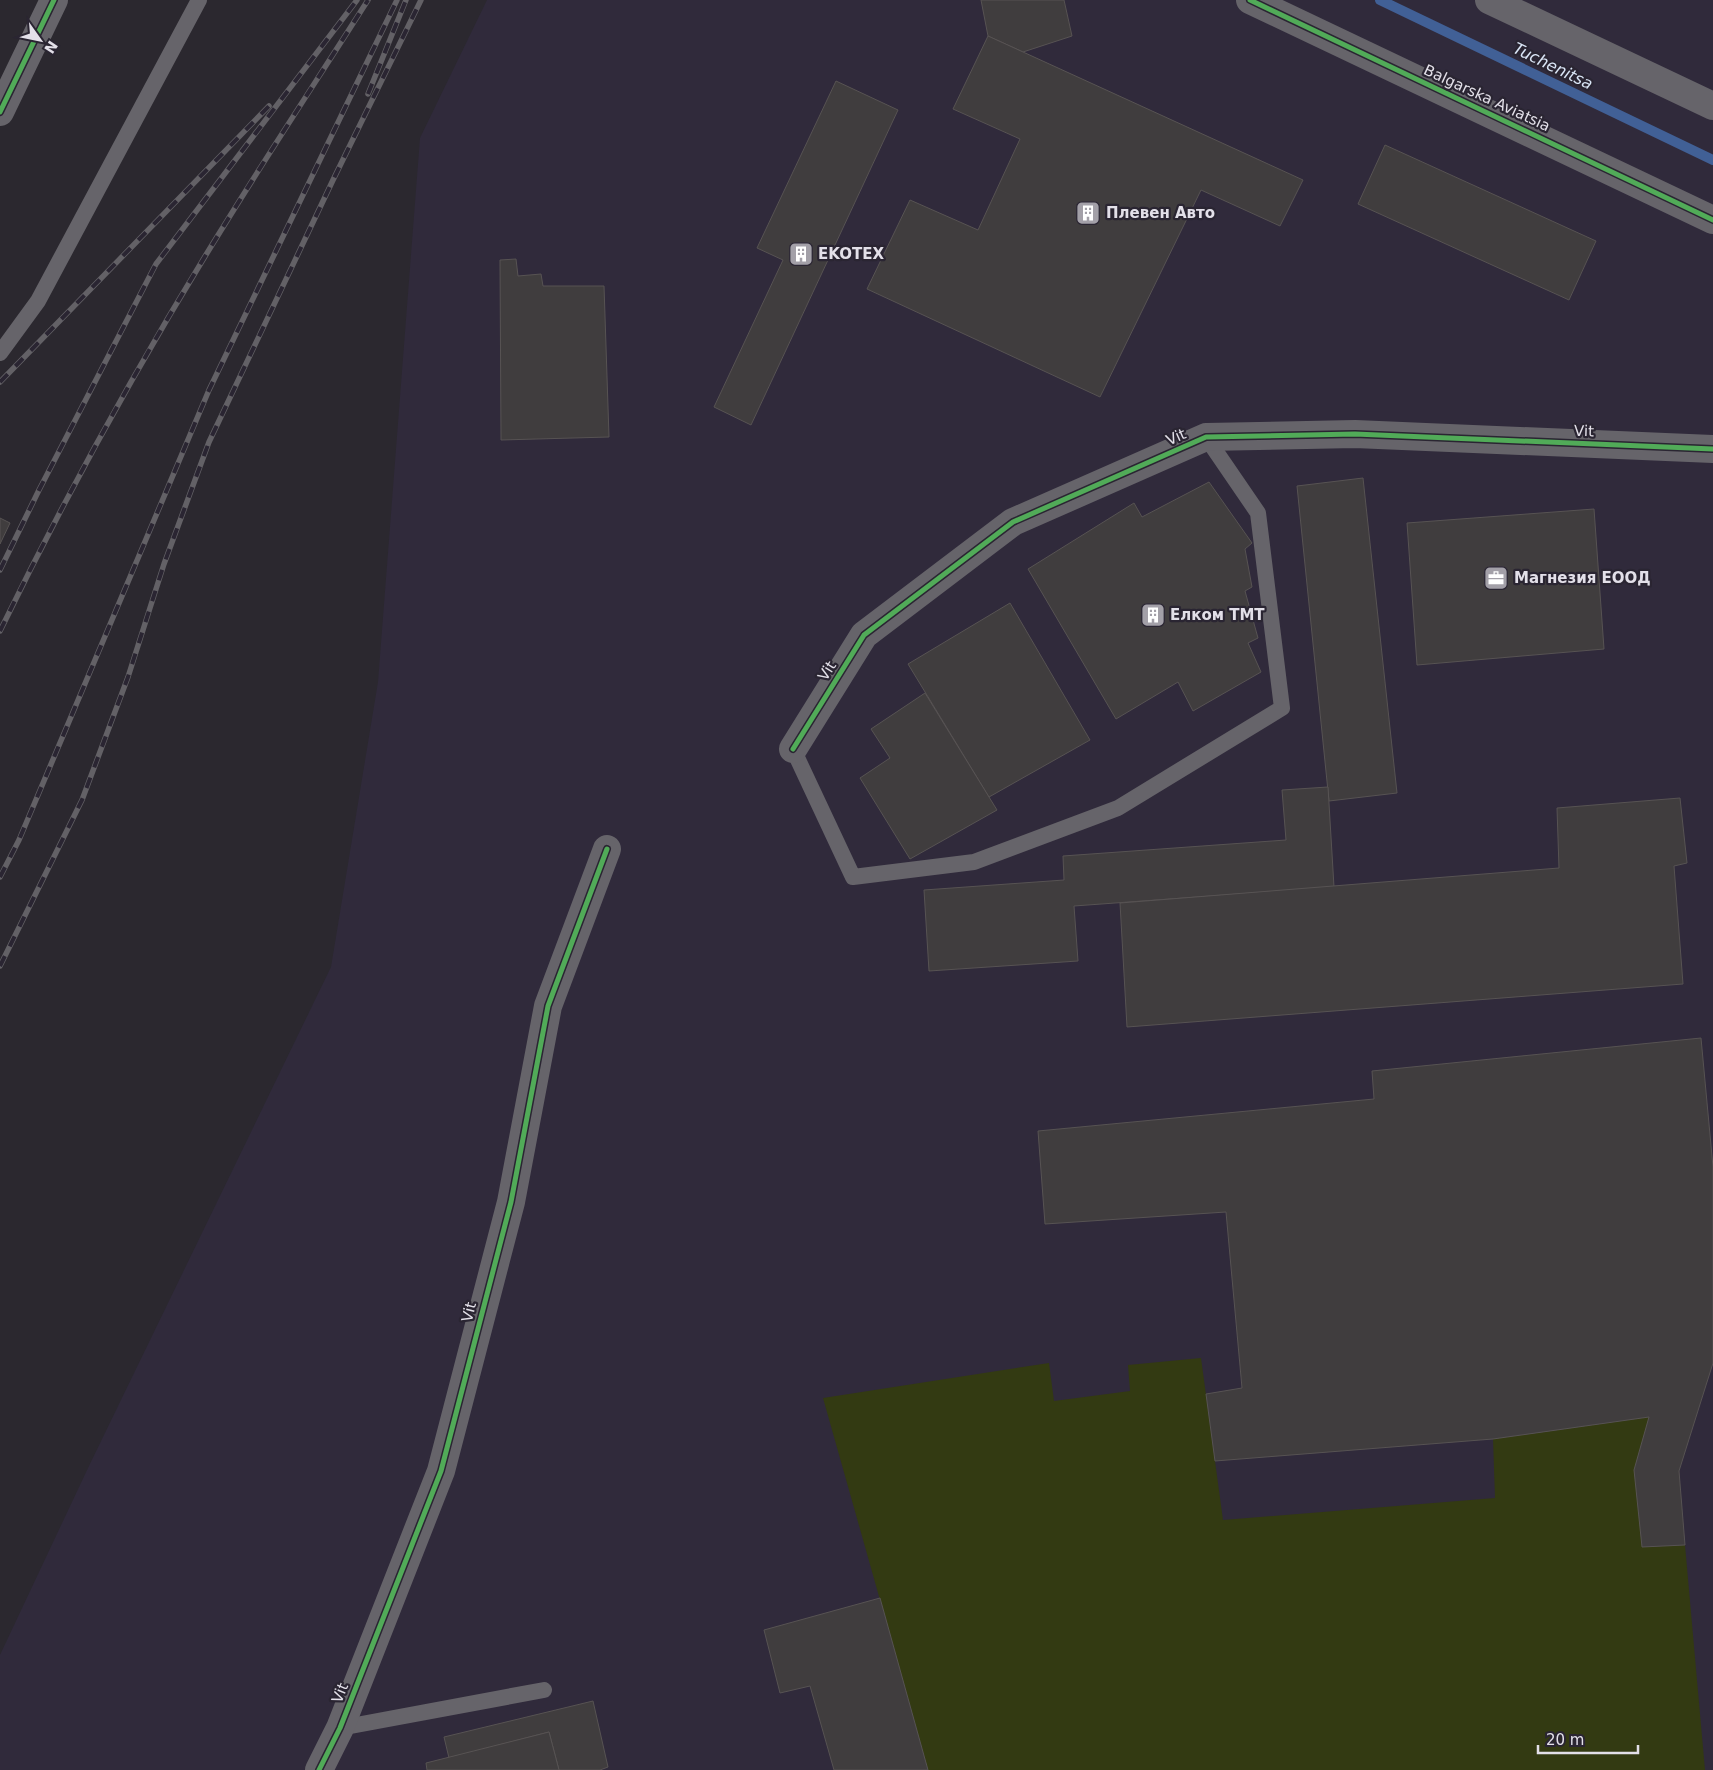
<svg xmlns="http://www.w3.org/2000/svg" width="1713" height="1770" font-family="'DejaVu Sans',sans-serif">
<rect width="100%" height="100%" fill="#2b282f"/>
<!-- built -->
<polygon fill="#302a3b" points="487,0 1713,0 1713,1770 0,1770 0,1655 88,1468 331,967 378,682 420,138"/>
<!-- green -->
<polygon fill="#333a12" points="1201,1358 1223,1520 1495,1498 1493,1439 1649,1417 1642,1547 1685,1545 1705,1770 928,1770 823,1398 1049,1363 1054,1401 1130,1391 1128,1365"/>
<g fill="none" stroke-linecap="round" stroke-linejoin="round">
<!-- stream -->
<polyline stroke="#416096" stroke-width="10" points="1380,0 1713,160"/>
</g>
<!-- building -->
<g fill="#403d3e" stroke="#575353">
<polygon points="981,0 1064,0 1072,36 1023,52 988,36"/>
<polygon points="988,36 1303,180 1280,226 1201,190 1100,397 867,289 910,200 978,230 1020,139 953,109"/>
<polygon points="836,81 898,110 751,425 714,407 783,260 757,248"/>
<polygon points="1385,145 1596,241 1569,300 1358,204"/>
<polygon points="516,259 518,276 541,274 543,286 604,286 609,437 501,440 500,260"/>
<polygon points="1363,478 1397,793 1329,801 1297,486"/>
<polygon points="1209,482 1252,543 1245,549 1252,587 1245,591 1258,638 1248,643 1261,672 1193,711 1178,682 1116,719 1028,569 1134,503 1142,517"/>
<polygon points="1594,509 1604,649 1417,665 1407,523"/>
<polygon points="0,518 10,523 0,544"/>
<polygon points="1010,603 1090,740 989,797 908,664"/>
<polygon points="925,693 997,810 910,859 860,778 890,758 871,729"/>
<polygon points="1328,787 1334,887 1074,906 1078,961 929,971 924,890 1064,880 1063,856 1286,840 1282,790"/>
<polygon points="1680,798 1687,863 1674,866 1683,984 1127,1027 1120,903 1559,868 1557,808"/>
<polygon points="1701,1038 1713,1167 1713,1363 1679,1471 1685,1545 1642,1547 1634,1470 1649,1417 1493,1439 1215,1461 1206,1394 1242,1388 1226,1212 1045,1224 1038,1131 1374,1099 1372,1071"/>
<polygon points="880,1598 928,1770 834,1770 810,1686 780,1693 764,1630"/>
<polygon points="593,1701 608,1767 600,1770 559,1770 549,1732 449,1758 444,1737"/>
<polygon points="549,1732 559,1770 427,1770 426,1763"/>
</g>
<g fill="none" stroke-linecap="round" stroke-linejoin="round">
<!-- service -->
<g stroke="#66646a" stroke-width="16">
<polyline points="0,353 38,301 199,0"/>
<polyline points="793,749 853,877 974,862 1118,808 1282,708 1258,513 1206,437"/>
<polyline points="340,1728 544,1690"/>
</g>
<!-- minor -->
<g stroke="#66646a" stroke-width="28">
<polyline points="793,749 864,635 1013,522 1206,437 1355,434 1713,449"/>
<polyline points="319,1770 340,1728 441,1471 511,1202 548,1006 607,849"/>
</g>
<!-- tertiary -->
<g stroke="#66646a" stroke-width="28">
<polyline points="1250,0 1713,220"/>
<polyline points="1489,0 1713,106"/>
<polyline points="0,112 54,0"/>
</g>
<!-- rail casing -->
<g stroke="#636166" stroke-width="5.5">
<g id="rail">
<polyline points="368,94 406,0"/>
<polyline points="0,382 269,106"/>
<polyline points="0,570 39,490 156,264 357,0"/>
<path d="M0 631C66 495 140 361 220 232 268 154 319 77 368 0"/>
<polyline points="0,877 19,840 209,390 397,0"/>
<polyline points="0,966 82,800 128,677 164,564 209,442 333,180 421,0"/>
</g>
</g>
<!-- rail -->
<use href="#rail" stroke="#2a2532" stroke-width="4" stroke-dasharray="11" stroke-linecap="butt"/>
<!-- cycleway casing -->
<g stroke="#2a2532" stroke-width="8">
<g id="cycleway">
<polyline points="1250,0 1713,220"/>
<polyline points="0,112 54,0"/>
<polyline points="793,749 864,635 1013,522 1206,437 1355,434 1713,449"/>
<polyline points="319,1770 340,1728 441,1471 511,1202 548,1006 607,849"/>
</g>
</g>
<!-- cycleway -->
<use href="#cycleway" stroke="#51ab58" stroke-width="5"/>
</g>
<!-- icons -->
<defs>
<g id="building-square" transform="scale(1.25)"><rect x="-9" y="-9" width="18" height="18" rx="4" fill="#a3a0a8" stroke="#2a2532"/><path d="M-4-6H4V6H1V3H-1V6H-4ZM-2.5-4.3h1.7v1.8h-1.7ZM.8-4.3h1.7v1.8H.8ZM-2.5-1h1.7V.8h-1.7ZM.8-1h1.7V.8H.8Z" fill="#fff"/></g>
<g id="office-square" transform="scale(1.25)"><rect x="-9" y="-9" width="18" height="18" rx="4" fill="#a3a0a8" stroke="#2a2532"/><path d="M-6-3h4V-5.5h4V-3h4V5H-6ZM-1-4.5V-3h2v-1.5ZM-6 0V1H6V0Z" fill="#fff"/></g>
</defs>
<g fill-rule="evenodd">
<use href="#building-square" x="1088" y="213"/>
<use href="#building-square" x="801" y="254"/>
<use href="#office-square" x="1496" y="578"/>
<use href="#building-square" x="1153" y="615"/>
</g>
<g text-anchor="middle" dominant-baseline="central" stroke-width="4.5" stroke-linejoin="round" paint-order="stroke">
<!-- street labels -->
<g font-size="15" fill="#e3e0e9" stroke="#2a2532">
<text transform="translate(1487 98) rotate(25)">Balgarska Aviatsia</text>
<text transform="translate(1584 431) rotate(2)">Vit</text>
<text transform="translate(1176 437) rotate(-24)">Vit</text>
<text transform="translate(827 671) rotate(-58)">Vit</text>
<text transform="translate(469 1312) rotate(-76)">Vit</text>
<text transform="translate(340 1693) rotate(-68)">Vit</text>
</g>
<!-- poi labels -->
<g font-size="15" font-weight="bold" fill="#e3e0e9" stroke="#2a2532" text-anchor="start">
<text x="1106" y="213">Плевен Авто</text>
<text x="818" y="254">EKOTEX</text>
<text x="1514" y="578">Магнезия ЕООД</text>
<text x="1170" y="615">Елком ТМТ</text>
</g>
<!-- water labels -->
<g font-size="16" font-style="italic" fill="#dae5f6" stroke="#2a2532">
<text transform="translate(1553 66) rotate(26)">Tuchenitsa</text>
</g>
</g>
<!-- north arrow -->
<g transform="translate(40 40) rotate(123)" stroke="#2a2532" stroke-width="4" paint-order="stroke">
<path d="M0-4L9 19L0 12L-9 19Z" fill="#e3e0e9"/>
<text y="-8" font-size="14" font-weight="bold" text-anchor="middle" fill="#e3e0e9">N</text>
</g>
<!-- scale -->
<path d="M1538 1745v8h100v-8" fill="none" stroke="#e3e0e9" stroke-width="2.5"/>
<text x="1546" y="1745" font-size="15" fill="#e3e0e9" stroke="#2a2532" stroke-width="4" paint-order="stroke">20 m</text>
</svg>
